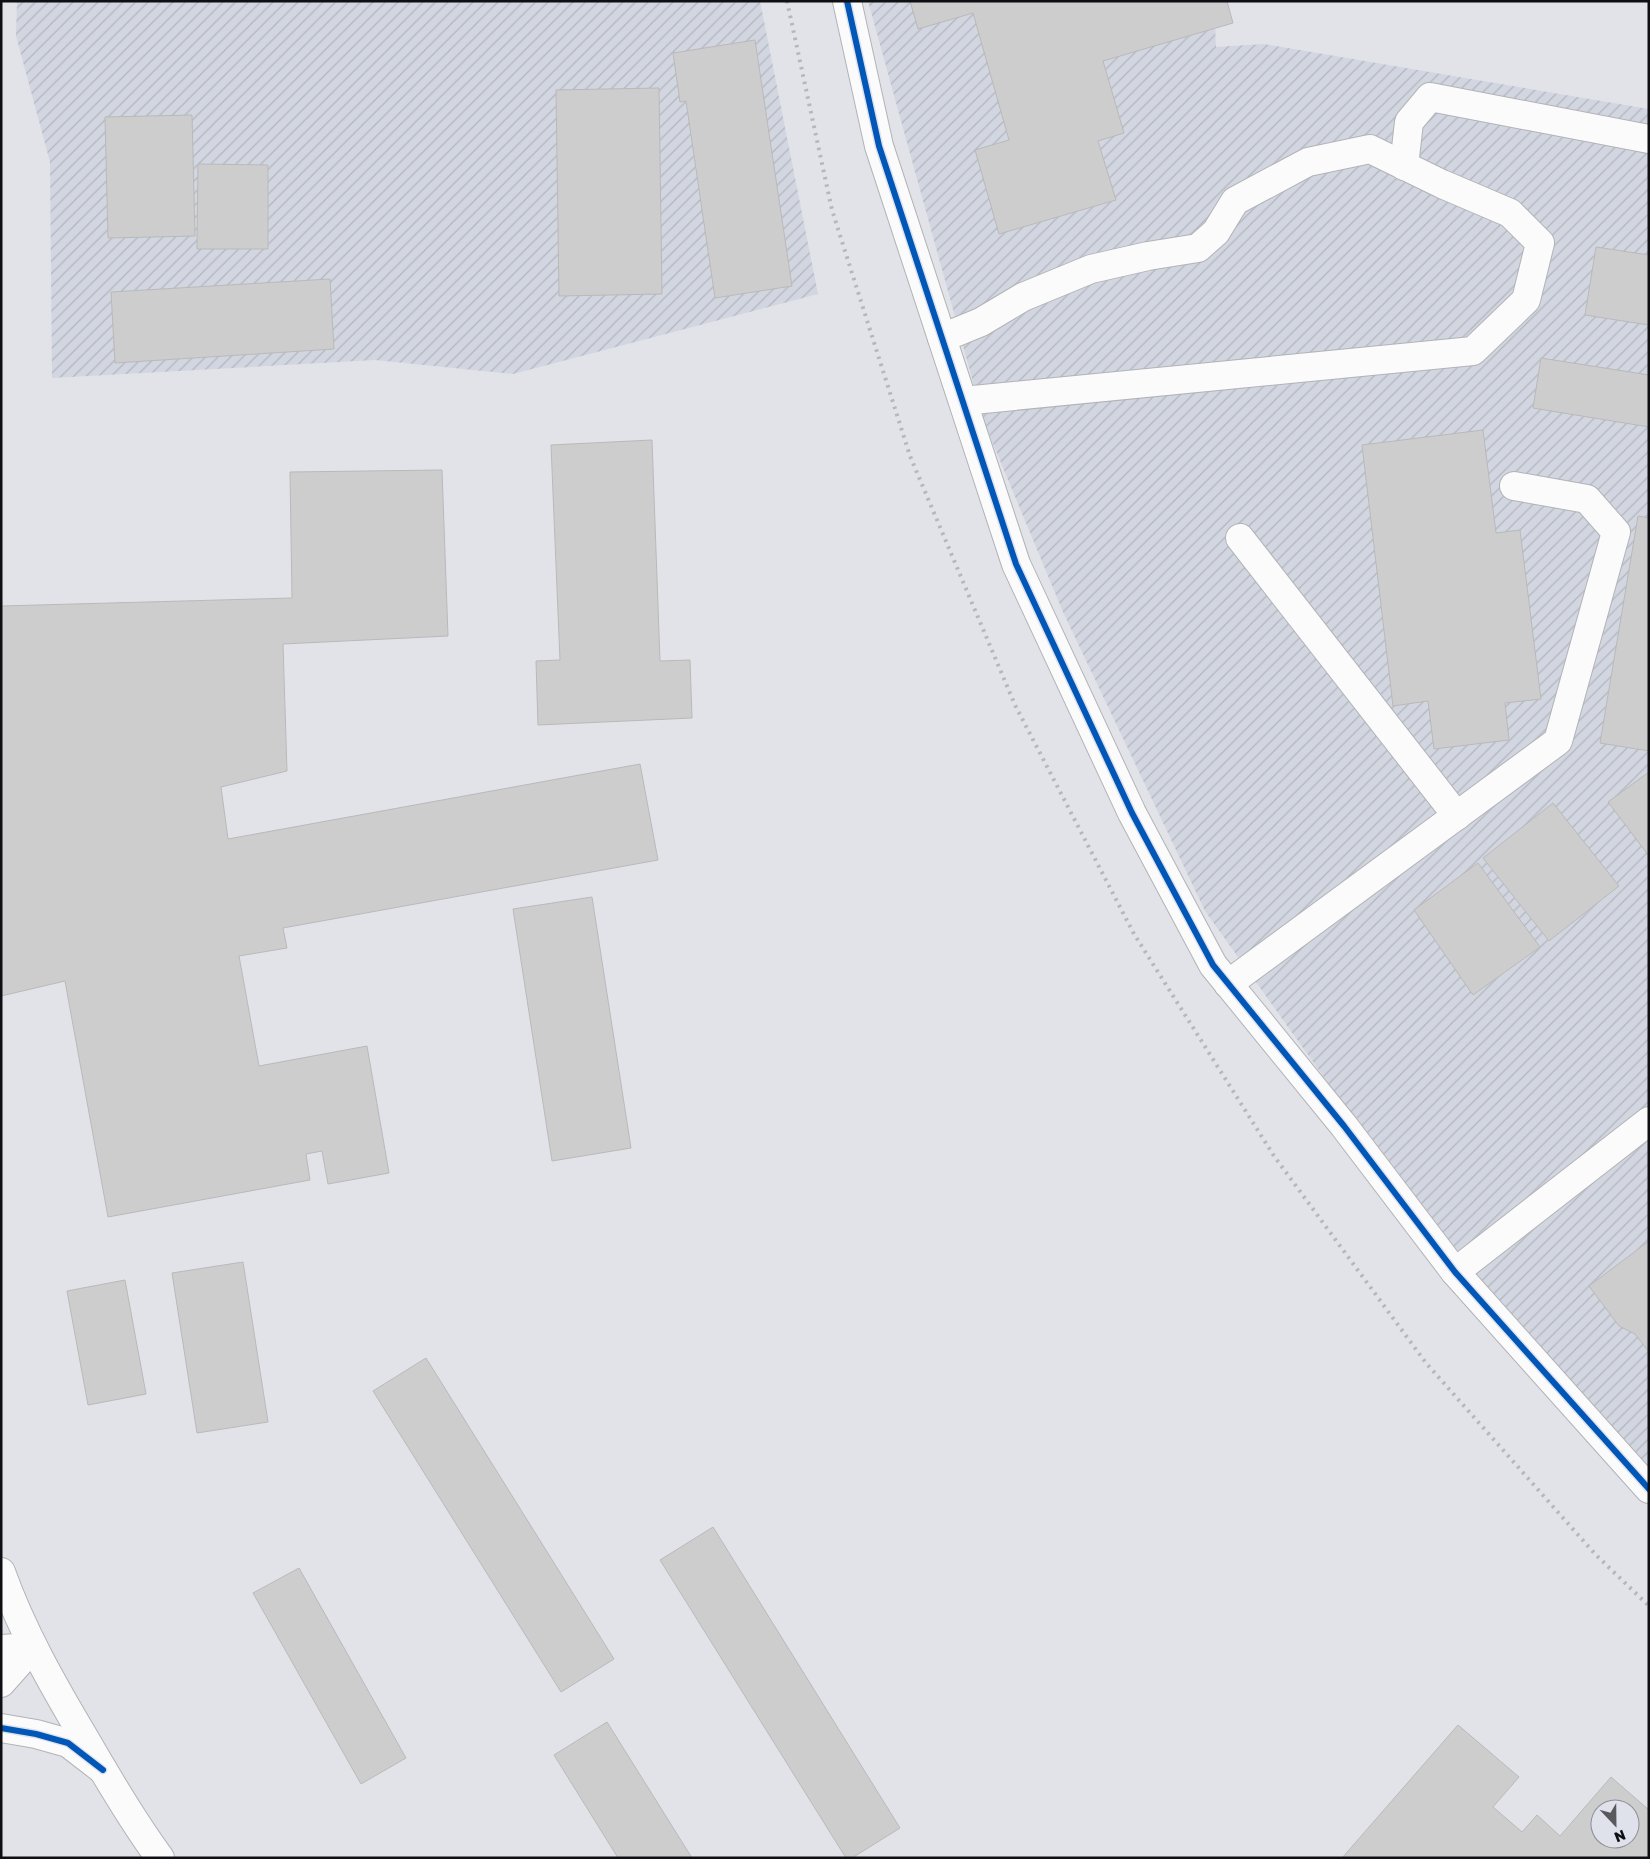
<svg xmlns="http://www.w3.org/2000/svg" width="1650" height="1859" font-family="'Golos Text',sans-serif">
<defs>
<pattern id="industrial-furrows" width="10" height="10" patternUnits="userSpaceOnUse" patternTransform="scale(1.25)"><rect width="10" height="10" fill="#d2d6e0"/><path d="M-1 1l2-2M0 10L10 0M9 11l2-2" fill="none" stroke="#b3b6bf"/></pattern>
</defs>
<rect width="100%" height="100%" fill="#e2e3e8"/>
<!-- industrial -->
<g fill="url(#industrial-furrows)">
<polygon points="17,1 760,1 818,294 513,374 375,360 52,378 50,162 16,36"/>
<polygon points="868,1 1214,1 1216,47 1264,44 1649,109 1649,1468 1535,1350 1351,1115 1205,911 1063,612 984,422"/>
</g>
<!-- building -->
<g fill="#cdcdce" stroke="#bab9ba" fill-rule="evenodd">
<polygon points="910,1 1227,1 1233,23 1103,61 1124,133 1098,141 1116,200 999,234 975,150 1009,140 973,13 918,29"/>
<polygon points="755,40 792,286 715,298 686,101 680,102 673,53"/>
<polygon points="659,88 662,294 559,296 556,90"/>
<polygon points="192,115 195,236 108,238 105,117"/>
<polygon points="198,164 268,165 268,249 197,249"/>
<polygon points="1596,247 1649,255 1649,325 1585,315"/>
<polygon points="330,279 334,349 115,363 111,292"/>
<polygon points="1541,358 1649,375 1649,427 1533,408"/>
<polygon points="1483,430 1496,533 1520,530 1541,699 1505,703 1509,740 1434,749 1428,701 1393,706 1362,445"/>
<polygon points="652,440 660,661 690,660 692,718 538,725 536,661 560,660 551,445"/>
<polygon points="442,470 448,636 283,644 287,771 221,787 228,839 640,764 658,860 283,928 287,948 239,956 259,1066 367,1046 389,1173 328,1184 322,1151 306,1154 310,1180 108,1217 65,981 1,996 1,606 292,598 290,472"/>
<polygon points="1638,516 1649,518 1649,751 1600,743"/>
<polygon points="1649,772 1649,856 1608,802"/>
<polygon points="1553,803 1619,886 1549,941 1483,858"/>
<polygon points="1478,863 1540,947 1473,995 1414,910"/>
<polygon points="592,897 631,1148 552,1161 513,909"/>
<polygon points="1649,1241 1649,1352 1635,1334 1619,1326 1589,1286"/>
<polygon points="243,1262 268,1422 197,1433 172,1273"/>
<polygon points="125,1280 146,1394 88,1405 67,1291"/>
<polygon points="426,1358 614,1659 561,1692 373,1391"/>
<polygon points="713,1527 900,1828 852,1858 846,1858 660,1560"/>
<polygon points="299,1568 406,1758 361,1784 253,1593"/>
<polygon points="607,1722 692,1858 618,1858 554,1755"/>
<path d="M1458 1725 1519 1777 1493 1807 1522 1832 1537 1815 1560 1836 1611 1777 1649 1810V1858H1342ZM1600 1809H1630V1839H1600Z"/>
</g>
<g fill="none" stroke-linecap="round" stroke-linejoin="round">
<!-- minor casing -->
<g stroke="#b2b3b6" stroke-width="30">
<g id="minor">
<polyline points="847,1 879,146 1016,564 1132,813 1213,965 1344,1126 1455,1272 1649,1489"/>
<polyline points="1404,166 1409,122 1430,97 1649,139"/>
<polyline points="942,338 981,322 1023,297 1091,269 1148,256 1198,248 1216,232 1235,201 1308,162 1370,149 1442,184 1510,213 1540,243 1526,300 1473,351 963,401"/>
<polyline points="1240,538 1457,816"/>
<polyline points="1228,984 1558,741 1616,532 1587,499 1514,486"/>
<polyline points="1455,1272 1649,1121"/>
<polyline points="1,1649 33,1647"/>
<polyline points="1,1683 33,1647"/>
<polyline points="1,1728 36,1734 68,1743 103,1770"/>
</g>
</g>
<!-- major casing -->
<g stroke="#b2b3b6" stroke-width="30">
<path id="major" d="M1 1572C22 1631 53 1685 85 1739 108 1779 132 1820 160 1858"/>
</g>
<!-- minor -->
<use href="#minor" stroke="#fbfbfc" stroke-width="28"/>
<!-- major -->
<use href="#major" stroke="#fbfbfc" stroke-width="28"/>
<!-- rail -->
<polyline stroke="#b7b7b8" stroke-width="4" stroke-dasharray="2.5 5" stroke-linecap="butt" points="787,1 832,210 910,456 1015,705 1134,934 1274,1156 1426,1363 1595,1554 1649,1606"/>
<!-- cycleway casing -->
<g stroke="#dfe2eb" stroke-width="9">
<g id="cycleway">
<polyline points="847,1 879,146 1016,564 1132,813 1213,965 1344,1126 1455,1272 1649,1489"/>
<polyline points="1,1728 36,1734 68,1743 103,1770"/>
</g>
</g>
<!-- cycleway -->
<use href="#cycleway" stroke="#0057b8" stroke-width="6"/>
</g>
<!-- border -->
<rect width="1650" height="1859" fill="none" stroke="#0e0f12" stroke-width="5"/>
<!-- north arrow -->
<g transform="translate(1615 1824) rotate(158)"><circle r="24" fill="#dfe2eb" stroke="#8b8e94"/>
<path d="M0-4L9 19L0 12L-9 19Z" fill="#58595d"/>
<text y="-8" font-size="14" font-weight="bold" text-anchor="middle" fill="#0e0f12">N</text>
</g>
</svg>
